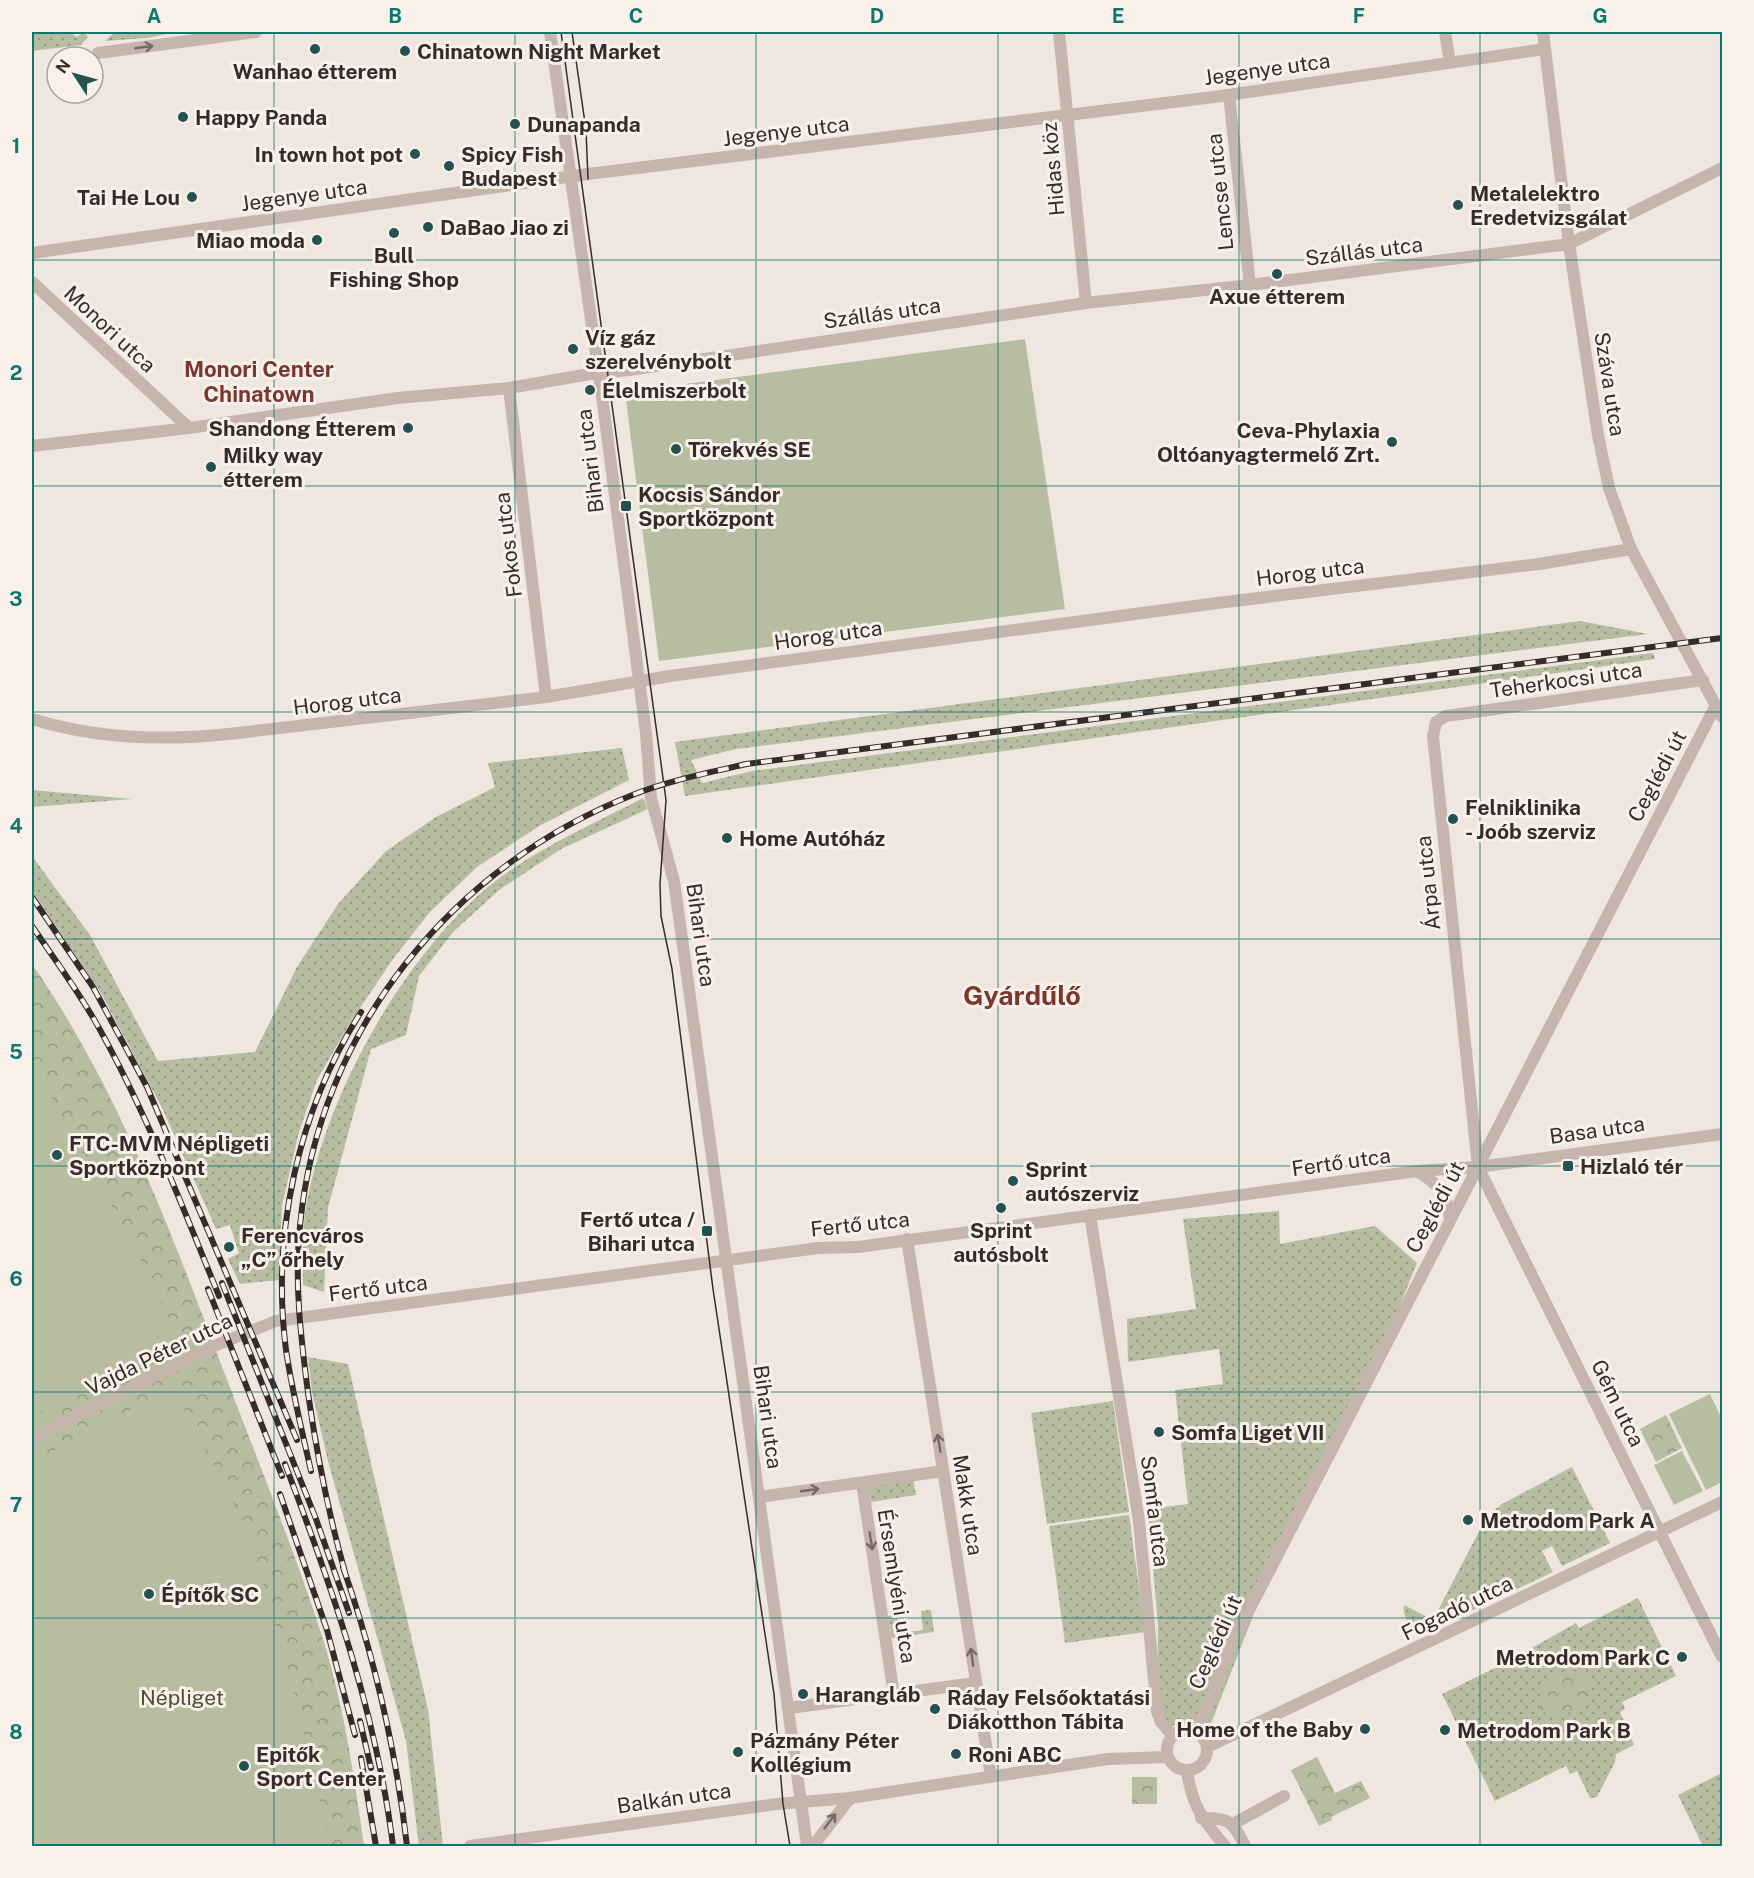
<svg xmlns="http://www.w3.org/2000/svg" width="1754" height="1878" font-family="'Public Sans',sans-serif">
<defs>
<pattern id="grass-dots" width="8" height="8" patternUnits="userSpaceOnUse" patternTransform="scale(1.5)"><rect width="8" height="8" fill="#b6bda0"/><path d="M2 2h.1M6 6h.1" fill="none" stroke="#959a83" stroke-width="1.8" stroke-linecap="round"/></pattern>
<pattern id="park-crowns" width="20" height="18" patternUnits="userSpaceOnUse" patternTransform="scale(1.5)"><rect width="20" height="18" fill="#b6bda0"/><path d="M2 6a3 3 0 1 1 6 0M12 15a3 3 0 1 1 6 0" fill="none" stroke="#959a83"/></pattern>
</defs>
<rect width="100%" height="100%" fill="#efe6df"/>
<!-- grass -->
<g fill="url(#grass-dots)">
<polygon points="32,32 69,32 77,37 84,32 88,37 81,45 32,51"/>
<polygon points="115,32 176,32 147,38 105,41"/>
<polygon points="1580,621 1648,634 736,749 691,760 702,783 752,771 1653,653 1655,659 685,796 675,742"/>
<polygon points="622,748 629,780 539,826 477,867 430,912 393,959 352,1020 317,1080 299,1132 282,1205 279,1280 240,1284 228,1259 239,1253 230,1225 216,1229 163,1110 101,993 32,891 32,856 90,935 158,1061 255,1052 297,967 338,904 386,851 436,817 495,787 488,763"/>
<polygon points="32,790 132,799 32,807"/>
<path d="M643 798 648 809 561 849 499 890 453 932 419 976 406 1035 371 1049 328 1208 324 1292 303 1285C303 1262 302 1236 305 1213 323 1099 403 955 493 883 538 848 593 824 643 798Z"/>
<polygon points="1279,1211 1280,1244 1375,1226 1417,1263 1378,1359 1274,1562 1207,1734 1161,1722 1157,1712 1158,1626 1148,1509 1188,1504 1175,1390 1223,1384 1219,1349 1128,1362 1127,1319 1196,1309 1183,1219"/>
<polygon points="308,1357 348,1364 428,1709 443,1846 419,1846 406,1741 328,1461 312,1392"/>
<polygon points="1113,1401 1129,1512 1047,1524 1031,1413"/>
<path d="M1572 1467 1610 1543 1562 1566 1552 1546 1542 1551 1553 1572 1422 1634C1412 1626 1402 1619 1404 1605L1433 1620 1487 1516 1502 1504Z"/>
<polygon points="913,1478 916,1495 871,1502 868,1485"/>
<polygon points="1129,1515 1145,1632 1065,1643 1049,1526"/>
<polygon points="1638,1598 1676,1676 1622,1702 1625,1709 1620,1712 1634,1745 1616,1754 1615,1762 1597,1797 1590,1798 1577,1771 1570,1774 1566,1766 1495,1801 1442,1694 1511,1660 1576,1623 1579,1628"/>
<polygon points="931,1610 934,1632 892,1638 888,1616 897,1615 900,1633 923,1630 921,1611"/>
<polygon points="1722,1773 1722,1846 1703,1846 1678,1795"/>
</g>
<!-- park -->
<g fill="url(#park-crowns)">
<path d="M32 964C117 1087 168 1224 221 1364 255 1454 292 1544 322 1636 344 1705 354 1776 364 1846H32Z"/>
<polygon points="1666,1415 1682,1448 1656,1462 1640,1429"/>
<path d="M1570 1670 1588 1675C1592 1706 1566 1724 1539 1710 1537 1687 1548 1673 1570 1670Z"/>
<polygon points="1317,1757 1335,1793 1361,1781 1370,1798 1331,1817 1332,1820 1319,1826 1291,1770"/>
<rect x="1132" y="1777" width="25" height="27"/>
</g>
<!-- pitch -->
<g fill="#b6bda0">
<polygon points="1025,339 1065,609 659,661 625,392"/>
<polygon points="32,1062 135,1248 178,1338 32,1416"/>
<polygon points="172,1388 247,1528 286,1661 331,1846 32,1846 32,1462"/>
<polygon points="1710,1394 1722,1419 1722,1482 1706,1490 1669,1414"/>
<polygon points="1682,1451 1703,1491 1674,1505 1654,1465"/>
</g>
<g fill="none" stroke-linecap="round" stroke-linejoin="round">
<!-- minor -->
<g stroke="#c6b5ac" stroke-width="12">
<polyline points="550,32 602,396 646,733 651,798 674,881 807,1846"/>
<polyline points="1059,32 1086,303"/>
<polyline points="1445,32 1450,62"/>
<polyline points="1543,32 1569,244 1598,435 1609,488 1631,549 1722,717"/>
<polyline points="98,53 256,32"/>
<polyline points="1229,95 1250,285"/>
<polyline points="32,253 588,174 1214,97 1545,49"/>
<polyline points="32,282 189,428"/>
<polyline points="509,388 546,697"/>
<polyline points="32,446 189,428 398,398 509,388 590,374 629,370 1086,303 1250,285 1569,244 1722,168"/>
<polyline points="1703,680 1446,716 1436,722 1433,736 1478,1167 1722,1657"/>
<path d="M32 719C96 739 163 741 229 734L546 697 670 676 1217 603 1539 564 1631 549"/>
<path d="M1418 1172C1438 1183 1447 1195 1450 1218"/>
<polyline points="1090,1215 1139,1521 1157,1712 1161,1722 1173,1736"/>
<polyline points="907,1239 991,1777"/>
<polyline points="32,1438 214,1346 276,1321 818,1248 858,1247 1417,1171 1478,1167 1722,1134"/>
<polyline points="862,1483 894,1695"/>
<polyline points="759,1497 943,1471"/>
<polyline points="789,1708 975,1683"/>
<circle cx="1187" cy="1750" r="20"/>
<polyline points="1195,1731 1211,1700 1228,1651 1716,705"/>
<polyline points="1207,1747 1722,1502"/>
<path d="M1187 1771C1192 1806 1203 1820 1225 1846"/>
<path d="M1201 1818C1230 1818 1232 1821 1245 1846"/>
<polyline points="1233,1824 1284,1796"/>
<polyline points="470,1846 777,1804 850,1798 1108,1759 1168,1757"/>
<polyline points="813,1846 850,1798"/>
</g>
<!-- tram -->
<g stroke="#352c2a" stroke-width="1.5">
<polyline points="561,32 666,800 660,884 661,916 672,969 713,1289 774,1694 783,1804 790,1846"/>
<polyline points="572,32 586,130 588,179"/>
</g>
<!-- rail casing -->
<g stroke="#352c2a" stroke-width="6">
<g id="rail">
<polyline points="32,897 93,987 147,1087 297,1440"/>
<path d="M32 926C53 957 76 988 95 1021 145 1109 181 1203 219 1296"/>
<polyline points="222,1283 316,1519 349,1613"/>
<polyline points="208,1289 282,1476"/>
<path d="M285 1464C332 1587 377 1716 393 1846"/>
<path d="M311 1471C302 1431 292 1391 286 1350 271 1233 298 1111 361 1012"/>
<polyline points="280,1494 327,1630 355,1735"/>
<path d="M343 1567C375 1659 396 1750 407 1846"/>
<path d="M345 1572C328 1513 317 1455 308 1393 301 1338 294 1282 300 1226 318 1030 453 865 635 794 670 780 709 773 746 764L1722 638"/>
<polyline points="360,1721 371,1768"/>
<polyline points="361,1758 376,1846"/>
</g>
</g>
<!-- rail -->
<use href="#rail" stroke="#f8f0eb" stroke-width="4" stroke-dasharray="11" stroke-linecap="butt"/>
</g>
<!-- one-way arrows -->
<defs><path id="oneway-shaft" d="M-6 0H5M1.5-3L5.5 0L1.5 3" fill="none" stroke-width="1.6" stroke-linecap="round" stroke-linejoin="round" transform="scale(1.5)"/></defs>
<g stroke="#766a64">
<use href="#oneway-shaft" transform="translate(144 47) rotate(-8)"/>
<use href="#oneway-shaft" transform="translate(939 1443) rotate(-99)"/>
<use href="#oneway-shaft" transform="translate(810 1490) rotate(-8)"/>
<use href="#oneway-shaft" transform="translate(871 1541) rotate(81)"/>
<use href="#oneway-shaft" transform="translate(972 1657) rotate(-98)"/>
<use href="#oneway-shaft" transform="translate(830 1821) rotate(-53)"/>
</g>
<!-- grid -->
<path fill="none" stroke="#0f766e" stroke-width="1.5" stroke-opacity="0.55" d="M274 32V1846M515 32V1846M756 32V1846M998 32V1846M1239 32V1846M1480 32V1846M32 260H1722M32 486H1722M32 712H1722M32 939H1722M32 1166H1722M32 1392H1722M32 1618H1722"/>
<!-- markers -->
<g fill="#255150" stroke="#f8f0eb" stroke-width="2">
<circle cx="315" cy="49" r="6"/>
<circle cx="405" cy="51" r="6"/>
<circle cx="183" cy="117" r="6"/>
<circle cx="515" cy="124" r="6"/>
<circle cx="415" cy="154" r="6"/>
<circle cx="449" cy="166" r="6"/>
<circle cx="192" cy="197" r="6"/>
<circle cx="1458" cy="205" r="6"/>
<circle cx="428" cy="227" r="6"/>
<circle cx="394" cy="233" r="6"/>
<circle cx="317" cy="240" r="6"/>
<circle cx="1277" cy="274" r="6"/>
<circle cx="573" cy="349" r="6"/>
<circle cx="590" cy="390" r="6"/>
<circle cx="408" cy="428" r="6"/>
<circle cx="1392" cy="442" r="6"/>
<circle cx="676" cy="449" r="6"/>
<circle cx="211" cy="467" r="6"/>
<rect x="620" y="500" width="12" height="12" rx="3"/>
<circle cx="1453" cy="819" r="6"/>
<circle cx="727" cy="838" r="6"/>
<circle cx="57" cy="1155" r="6"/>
<rect x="1562" y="1160" width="12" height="12" rx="3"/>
<circle cx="1013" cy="1181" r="6"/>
<circle cx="1001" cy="1208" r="6"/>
<rect x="701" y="1225" width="12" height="12" rx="3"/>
<circle cx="229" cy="1247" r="6"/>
<circle cx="1159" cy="1432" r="6"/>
<circle cx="1468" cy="1520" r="6"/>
<circle cx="149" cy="1594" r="6"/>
<circle cx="1682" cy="1657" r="6"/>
<circle cx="803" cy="1694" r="6"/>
<circle cx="935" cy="1709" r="6"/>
<circle cx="1365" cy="1729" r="6"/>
<circle cx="1445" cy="1730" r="6"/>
<circle cx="738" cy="1752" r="6"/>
<circle cx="956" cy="1754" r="6"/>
<circle cx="244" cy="1766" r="6"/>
</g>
<g text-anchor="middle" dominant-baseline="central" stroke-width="6" stroke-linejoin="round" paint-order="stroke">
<!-- poi labels -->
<g font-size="21" font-weight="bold" fill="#352c2a" stroke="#f8f0eb" text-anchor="start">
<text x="417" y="51">Chinatown Night Market</text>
<text x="315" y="71" text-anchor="middle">Wanhao étterem</text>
<text x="195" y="117">Happy Panda</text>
<text x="527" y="124">Dunapanda</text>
<text x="403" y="154" text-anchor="end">In town hot pot</text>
<text x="461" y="154">Spicy Fish<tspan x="461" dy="24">Budapest</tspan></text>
<text x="1470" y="193">Metalelektro<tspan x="1470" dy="24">Eredetvizsgálat</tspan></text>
<text x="180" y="197" text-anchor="end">Tai He Lou</text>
<text x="440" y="227">DaBao Jiao zi</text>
<text x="305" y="240" text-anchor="end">Miao moda</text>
<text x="394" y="255" text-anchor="middle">Bull<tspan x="394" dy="24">Fishing Shop</tspan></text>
<text x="1277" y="296" text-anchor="middle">Axue étterem</text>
<text x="585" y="337">Víz gáz<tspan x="585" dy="24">szerelvénybolt</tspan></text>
<text x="602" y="390">Élelmiszerbolt</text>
<text x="396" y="428" text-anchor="end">Shandong Étterem</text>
<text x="1380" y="430" text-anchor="end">Ceva-Phylaxia<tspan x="1380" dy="24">Oltóanyagtermelő Zrt.</tspan></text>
<text x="688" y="449">Törekvés SE</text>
<text x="223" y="455">Milky way<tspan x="223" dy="24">étterem</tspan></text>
<text x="638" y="494">Kocsis Sándor<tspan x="638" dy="24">Sportközpont</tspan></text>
<text x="1465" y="807">Felniklinika<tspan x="1465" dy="24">- Joób szerviz</tspan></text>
<text x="739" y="838">Home Autóház</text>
<text x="69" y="1143">FTC-MVM Népligeti<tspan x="69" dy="24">Sportközpont</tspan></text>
<text x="1580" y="1166">Hizlaló tér</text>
<text x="1025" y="1169">Sprint<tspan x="1025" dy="24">autószerviz</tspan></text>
<text x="695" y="1219" text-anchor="end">Fertő utca /<tspan x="695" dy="24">Bihari utca</tspan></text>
<text x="1001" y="1230" text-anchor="middle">Sprint<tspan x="1001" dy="24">autósbolt</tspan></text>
<text x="241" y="1235">Ferencváros<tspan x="241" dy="24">„C” őrhely</tspan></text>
<text x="1171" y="1432">Somfa Liget VII</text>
<text x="1480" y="1520">Metrodom Park A</text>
<text x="161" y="1594">Építők SC</text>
<text x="1670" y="1657" text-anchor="end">Metrodom Park C</text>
<text x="815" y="1694">Harangláb</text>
<text x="947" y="1697">Ráday Felsőoktatási<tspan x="947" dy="24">Diákotthon Tábita</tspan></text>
<text x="1353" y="1729" text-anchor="end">Home of the Baby</text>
<text x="1457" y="1730">Metrodom Park B</text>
<text x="750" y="1740">Pázmány Péter<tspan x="750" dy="24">Kollégium</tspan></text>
<text x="256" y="1754">Epitők<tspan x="256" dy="24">Sport Center</tspan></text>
<text x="968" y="1754">Roni ABC</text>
</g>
<!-- street labels -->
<g font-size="21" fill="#352c2a" stroke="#f8f0eb">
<text transform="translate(1267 69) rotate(-8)">Jegenye utca</text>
<text transform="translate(786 131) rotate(-7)">Jegenye utca</text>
<text transform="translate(1053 169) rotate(-95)">Hidas köz</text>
<text transform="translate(1220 192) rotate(-96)">Lencse utca</text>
<text transform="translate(304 195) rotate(-8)">Jegenye utca</text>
<text transform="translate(1364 251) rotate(-7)">Szállás utca</text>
<text transform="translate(882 313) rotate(-8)">Szállás utca</text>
<text transform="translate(110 329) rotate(43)">Monori utca</text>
<text transform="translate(1610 384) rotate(81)">Száva utca</text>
<text transform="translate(590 461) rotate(-97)">Bihari utca</text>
<text transform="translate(508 545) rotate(-97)">Fokos utca</text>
<text transform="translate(1310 572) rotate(-7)">Horog utca</text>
<text transform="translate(828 635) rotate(-8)">Horog utca</text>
<text transform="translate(1566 680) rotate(-8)">Teherkocsi utca</text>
<text transform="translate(347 701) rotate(-7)">Horog utca</text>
<text transform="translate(1657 776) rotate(-62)">Ceglédi út</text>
<text transform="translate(1428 883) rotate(-96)">Árpa utca</text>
<text transform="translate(701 935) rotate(82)">Bihari utca</text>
<text transform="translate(1597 1130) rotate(-8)">Basa utca</text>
<text transform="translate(1341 1162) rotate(-8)">Fertő utca</text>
<text transform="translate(1435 1207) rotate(-62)">Ceglédi út</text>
<text transform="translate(860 1224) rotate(-6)">Fertő utca</text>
<text transform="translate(378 1288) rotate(-7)">Fertő utca</text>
<text transform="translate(159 1354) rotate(-26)">Vajda Péter utca</text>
<text transform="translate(1618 1403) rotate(64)">Gém utca</text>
<text transform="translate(768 1417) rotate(82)">Bihari utca</text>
<text transform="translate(968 1505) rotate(81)">Makk utca</text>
<text transform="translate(1155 1511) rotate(83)">Somfa utca</text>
<text transform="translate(897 1586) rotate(81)">Érsemlyéni utca</text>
<text transform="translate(1457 1608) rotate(-26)">Fogadó utca</text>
<text transform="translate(1215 1642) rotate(-66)">Ceglédi út</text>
<text transform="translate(674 1798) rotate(-8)">Balkán utca</text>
</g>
<!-- park labels -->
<g font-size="21" fill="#485031" stroke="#f8f0eb">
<text x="182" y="1697">Népliget</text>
</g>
<!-- neighbourhood labels -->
<g font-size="22" font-weight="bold" fill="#7a372d" stroke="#f8f0eb">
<text x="259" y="369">Monori Center<tspan x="259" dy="25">Chinatown</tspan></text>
</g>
<!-- district labels -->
<g font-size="27" font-weight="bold" fill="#7a372d" stroke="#f8f0eb">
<text x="1022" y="995">Gyárdűlő</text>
</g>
</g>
<!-- border -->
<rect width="1754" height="1878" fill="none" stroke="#f8f0eb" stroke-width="66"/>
<!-- north arrow -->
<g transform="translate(75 75) rotate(306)"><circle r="28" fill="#f8f0eb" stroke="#aaa29e" stroke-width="1.5"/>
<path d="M0-4.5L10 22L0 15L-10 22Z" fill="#255150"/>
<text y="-9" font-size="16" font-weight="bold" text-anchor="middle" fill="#352c2a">N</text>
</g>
<rect x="33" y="33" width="1688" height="1812" fill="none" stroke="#0f766e" stroke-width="2"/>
<g font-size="20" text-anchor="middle" font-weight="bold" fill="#0f766e">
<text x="154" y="23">A</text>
<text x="395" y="23">B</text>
<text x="636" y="23">C</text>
<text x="877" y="23">D</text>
<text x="1118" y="23">E</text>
<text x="1359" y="23">F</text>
<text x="1600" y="23">G</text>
<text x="16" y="153">1</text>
<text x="16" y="380">2</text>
<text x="16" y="606">3</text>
<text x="16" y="833">4</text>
<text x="16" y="1059">5</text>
<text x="16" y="1286">6</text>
<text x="16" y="1512">7</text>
<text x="16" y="1739">8</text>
</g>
</svg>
